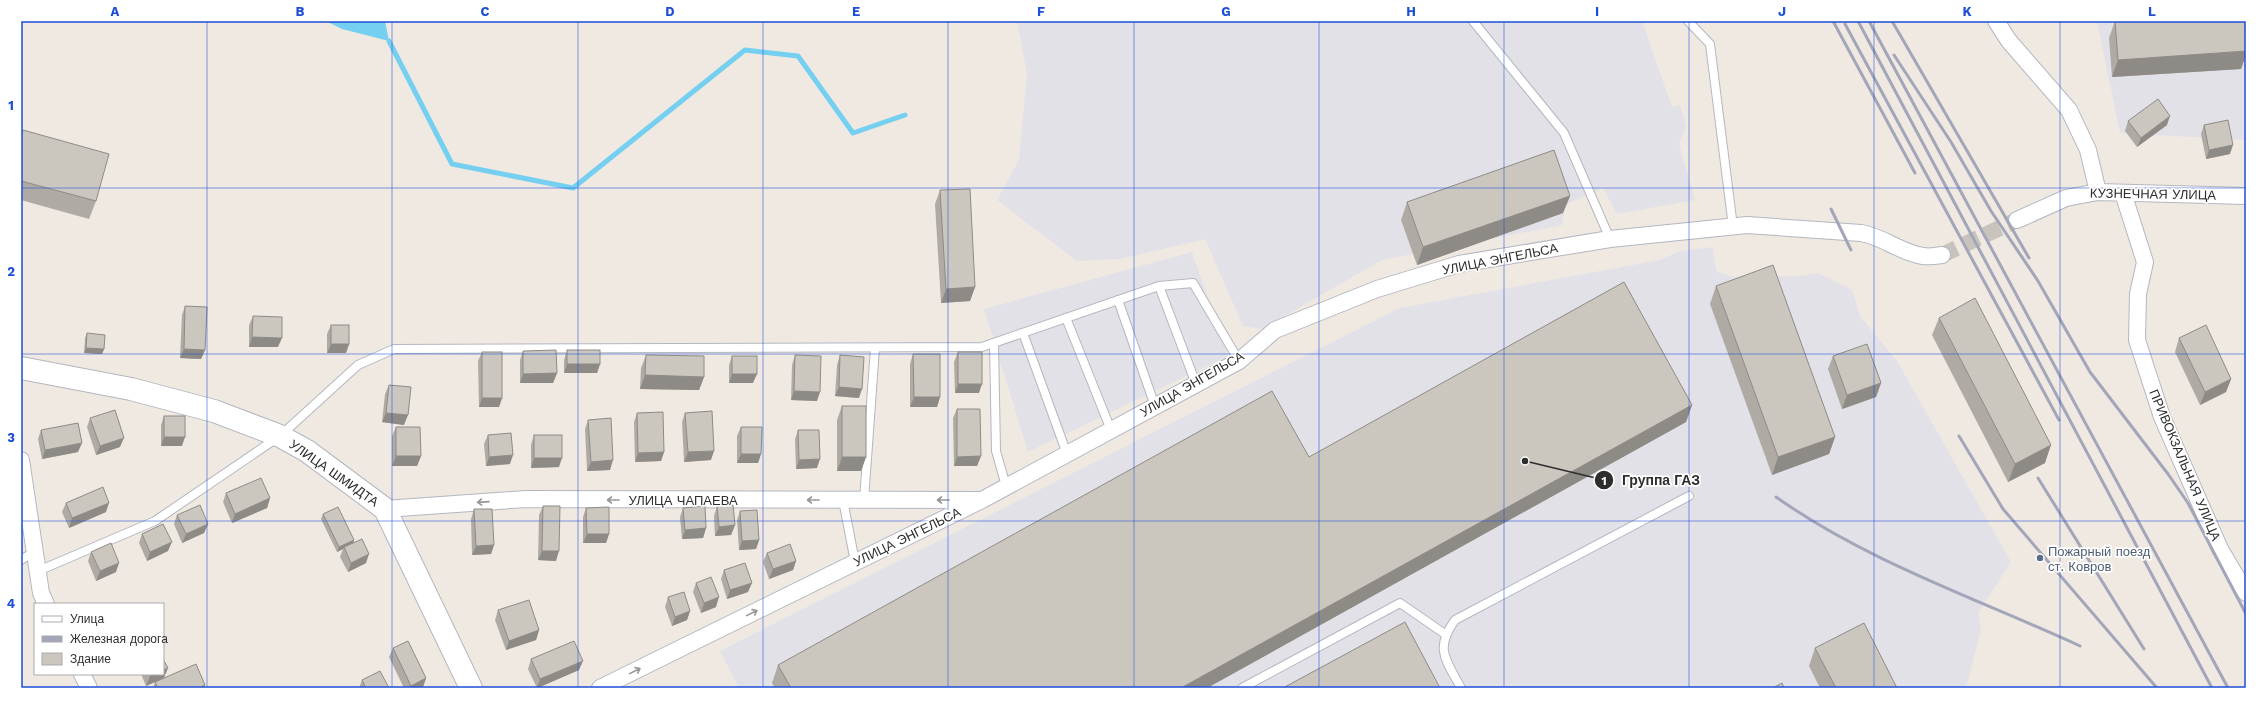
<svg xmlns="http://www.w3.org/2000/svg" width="2267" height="709" font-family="'Work Sans',sans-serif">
<rect width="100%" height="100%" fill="#efe9e1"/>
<!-- industrial -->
<g fill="#e3e1e8">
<polygon points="1017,21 1642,21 1672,107 1680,105 1686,126 1679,144 1695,200 1617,214 1603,188 1565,205 1562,225 1382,260 1262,329 1243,326 1205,239 1120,259 1077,261 997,200 1019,160 1027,73"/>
<polygon points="2097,21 2246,21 2246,140 2120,133"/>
<polygon points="1713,247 1716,271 1733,277 1801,276 1818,273 1852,290 1860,316 1897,361 2011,562 1978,613 1981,629 1966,688 739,688 720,651 1400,308 1660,260 1680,251"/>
<polygon points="1192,252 1228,356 1028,452 984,309"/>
</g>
<!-- water -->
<polygon fill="#75cff0" points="326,21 385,21 389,41 342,29"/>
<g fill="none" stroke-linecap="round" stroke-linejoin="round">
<!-- stream -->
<polyline stroke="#75cff0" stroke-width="5" points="389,41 452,164 573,188 745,50 798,56 853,133 905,115"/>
<!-- minor-tunnel -->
<polyline stroke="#c8c4bd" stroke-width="16" stroke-dasharray="16 8" stroke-linecap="butt" points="1942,255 2017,220"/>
<!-- service casing -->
<g stroke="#b4b7c1" stroke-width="10">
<g id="service">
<polyline points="1473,21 1564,133 1610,239"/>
<polyline points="1688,21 1710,44 1733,227"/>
<polyline points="1159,286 1196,384"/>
<polyline points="1118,300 1155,406"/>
<polyline points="1066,318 1111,430"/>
<polyline points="1023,333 1067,454"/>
<polyline points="994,343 996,451 1006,486"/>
<polyline points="843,500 855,562"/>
<polyline points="864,500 875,348"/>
<polyline points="21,560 35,551"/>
<polyline points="38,571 155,521 280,436 358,365 394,349 982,347 1159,286 1193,283 1239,361"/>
<polyline points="1242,688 1400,603 1445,634"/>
<path d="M1461 688C1446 660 1434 649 1455 620L1689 496"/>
</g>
</g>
<!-- minor casing -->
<g stroke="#b4b7c1" stroke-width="18">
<g id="minor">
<polyline points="1996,21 2009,41 2069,110 2088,150 2098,192"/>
<polyline points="2123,193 2145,262 2138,294 2137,340 2162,417 2220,549 2246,593"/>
<polyline points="2017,220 2066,198 2098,192 2246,196"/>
<polyline points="21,460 41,593 46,604"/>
<polyline points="385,509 526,499 978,500"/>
<polyline points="82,674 89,688"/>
<path d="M600 688 982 500 1239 361 1275 330 1377 289 1459 264 1610 239 1747 225 1861 233C1884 237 1901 253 1923 256 1929 257 1936 256 1942 255"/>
</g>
</g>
<!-- secondary casing -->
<g stroke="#b4b7c1" stroke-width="24">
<polyline id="secondary" points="21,368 131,389 214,411 280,436 307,451 385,509 471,688"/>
</g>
<!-- service -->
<use href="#service" stroke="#fff" stroke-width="8"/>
<!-- minor -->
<use href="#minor" stroke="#fff" stroke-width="16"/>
<!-- secondary -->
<use href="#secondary" stroke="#fff" stroke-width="22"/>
<!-- rail -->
<g stroke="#a3a6b8" stroke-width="3">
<polyline points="1833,21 1915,173"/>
<polyline points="1858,21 2212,688"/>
<polyline points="1869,21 2228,688"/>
<polyline points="1892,21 2029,258"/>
<polyline points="1845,24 2059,420"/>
<polyline points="1894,55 1951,142 1991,211 2038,281 2090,372 2168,474 2188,503 2246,614"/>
<polyline points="1831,209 1851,250"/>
<polyline points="1959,436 2003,509 2157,688"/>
<polyline points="2038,478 2144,649"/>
<path d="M1776 497C1868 562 1978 599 2080 646"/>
</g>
</g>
<!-- wall -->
<g fill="#afaba4">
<polygon points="2115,21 2246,31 2246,55 2241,69 2112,77 2109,38"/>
<polygon points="2128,121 2167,125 2137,147 2125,131"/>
<polygon points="2204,125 2230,154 2206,159 2201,134"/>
<polygon points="23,130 96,201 89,219 21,200 21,135"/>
<polygon points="940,190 975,287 970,301 941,303 935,204"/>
<polygon points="1570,196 1563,213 1417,265 1401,220 1407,202"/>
<polygon points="1716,286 1835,437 1829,454 1772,475 1710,304"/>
<polygon points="185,306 205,350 201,359 180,358 182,315"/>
<polygon points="253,316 278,347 249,347 249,325"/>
<polygon points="1939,318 2045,463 2008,482 1932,335"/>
<polygon points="331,325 349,344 346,353 327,353 327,334"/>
<polygon points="87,333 104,349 102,354 84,353 85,338"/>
<polygon points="2179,338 2231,379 2226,392 2200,405 2175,352"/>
<polygon points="567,350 600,364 597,373 564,373 564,360"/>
<polygon points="523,351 557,373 553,383 520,383 520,360"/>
<polygon points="482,352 502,398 499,407 479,407 478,361"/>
<polygon points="958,352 979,393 955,393 954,362"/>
<polygon points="913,354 940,397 937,407 910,407 910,364"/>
<polygon points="646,355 704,377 699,390 640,389 641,368"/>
<polygon points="795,355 817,401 791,400 792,365"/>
<polygon points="840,355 859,398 835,396 837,365"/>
<polygon points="732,356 753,383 729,383 729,365"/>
<polygon points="1833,356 1881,383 1876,397 1842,409 1828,369"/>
<polygon points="389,385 404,425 382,422 385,394"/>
<polygon points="1692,405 1686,422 1207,688 775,688 772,683 778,665 1309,457"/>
<polygon points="842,406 866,457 861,471 837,471 837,420"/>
<polygon points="957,409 981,456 977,466 954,466 953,418"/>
<polygon points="637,413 664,452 661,461 635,462 634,422"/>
<polygon points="685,413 711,460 684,462 682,422"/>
<polygon points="164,416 182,446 161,446 161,425"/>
<polygon points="90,418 120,447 96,455 87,427"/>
<polygon points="588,420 610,470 587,471 585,429"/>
<polygon points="396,427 421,456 417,466 392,466 392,436"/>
<polygon points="741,427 761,454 758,463 737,463 737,436"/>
<polygon points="41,430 78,452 42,459 38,439"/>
<polygon points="798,430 817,468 796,469 795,439"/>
<polygon points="488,435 510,464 486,466 484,444"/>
<polygon points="534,435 559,467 531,468 531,445"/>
<polygon points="226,493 270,498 267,508 232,523 223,502"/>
<polygon points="66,503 106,512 69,528 62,512"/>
<polygon points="543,506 556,561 538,560 539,515"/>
<polygon points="717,506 735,525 731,535 715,536 714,516"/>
<polygon points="586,508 609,534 606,543 583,543 583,517"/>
<polygon points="683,508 706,528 703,538 682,539 680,517"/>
<polygon points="474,509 494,545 491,554 472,555 471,519"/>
<polygon points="740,511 759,540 756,549 739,550 737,520"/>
<polygon points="323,514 354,540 353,543 366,563 348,572 340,557 343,549 337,552 321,519"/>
<polygon points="177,515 208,524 204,533 182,543 174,524"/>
<polygon points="142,534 168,551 147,561 139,543"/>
<polygon points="91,552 116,572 96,581 88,561"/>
<polygon points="767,553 796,561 793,570 769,579 763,562"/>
<polygon points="724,570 748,592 727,599 721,579"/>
<polygon points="696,583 716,607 701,613 693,592"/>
<polygon points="668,597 690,611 687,620 672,626 665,607"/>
<polygon points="498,610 539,630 536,640 506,650 495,620"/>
<polygon points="393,648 426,678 423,687 422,688 404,688 389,657"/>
<polygon points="1815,648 1897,688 1820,688 1809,666"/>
<polygon points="531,659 579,670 538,688 537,688 528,669"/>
<polygon points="141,674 163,674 164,678 146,686"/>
<polygon points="362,680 389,688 359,688"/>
<polygon points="155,682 204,688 153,688"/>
</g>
<!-- shaded-wall -->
<g fill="#8e8b86">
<polygon points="2246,51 2246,55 2241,69 2112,77 2118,60"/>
<polygon points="2170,116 2167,125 2137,147 2141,138"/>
<polygon points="2233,145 2230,154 2206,159 2209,150"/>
<polygon points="1570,196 1563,213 1417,265 1423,247"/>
<polygon points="975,287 970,301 941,303 946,289"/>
<polygon points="252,337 282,338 278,347 249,347"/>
<polygon points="331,344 349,344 346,353 327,353"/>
<polygon points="86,348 104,349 102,354 84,353"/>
<polygon points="184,349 205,350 201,359 180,358"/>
<polygon points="567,364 600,364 597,373 564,373"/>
<polygon points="557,373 553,383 520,383 523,374"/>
<polygon points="732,374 757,374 753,383 729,383"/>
<polygon points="645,375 704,377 699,390 640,389"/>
<polygon points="2231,379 2226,392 2200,405 2205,392"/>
<polygon points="1881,383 1876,397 1842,409 1847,395"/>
<polygon points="958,384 982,384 979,393 955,393"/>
<polygon points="839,387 862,389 859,398 835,396"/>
<polygon points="794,391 820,392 817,401 791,400"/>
<polygon points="914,397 940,397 937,407 910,407"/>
<polygon points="482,398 502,398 499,407 479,407"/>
<polygon points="1692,405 1686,422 1207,688 1181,688"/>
<polygon points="386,413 408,415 404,425 382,422"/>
<polygon points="164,437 185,437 182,446 161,446"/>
<polygon points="1835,437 1829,454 1772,475 1778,457"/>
<polygon points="124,438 120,447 96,455 100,446"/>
<polygon points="82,443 78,452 42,459 45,450"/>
<polygon points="2051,445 2045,463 2008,482 2015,464"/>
<polygon points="714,451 711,460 684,462 688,452"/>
<polygon points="664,452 661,461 635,462 638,453"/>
<polygon points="741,454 761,454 758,463 737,463"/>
<polygon points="513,455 510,464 486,466 489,457"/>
<polygon points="396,456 421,456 417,466 392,466"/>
<polygon points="981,456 977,466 954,466 957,457"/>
<polygon points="842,457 866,457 861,471 837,471"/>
<polygon points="534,458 562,458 559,467 531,468"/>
<polygon points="820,459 817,468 796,469 799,460"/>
<polygon points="613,460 610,470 587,471 591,462"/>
<polygon points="270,498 267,508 232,523 235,514"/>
<polygon points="109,503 106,512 69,528 72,518"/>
<polygon points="208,524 204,533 182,543 186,534"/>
<polygon points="735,525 731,535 715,536 719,527"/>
<polygon points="706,528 703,538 682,539 685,530"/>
<polygon points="587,534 609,534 606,543 583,543"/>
<polygon points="354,540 353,544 344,547 343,549 337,552 339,547"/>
<polygon points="759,540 756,549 739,550 742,541"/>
<polygon points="172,542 168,551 147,561 150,552"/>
<polygon points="494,545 491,554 472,555 476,546"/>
<polygon points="542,551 559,551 556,561 538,560"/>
<polygon points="369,554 366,563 348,572 351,563"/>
<polygon points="796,561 793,570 769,579 773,569"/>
<polygon points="119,563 116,572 96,581 100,571"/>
<polygon points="752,583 748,592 727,599 730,590"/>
<polygon points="719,597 716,607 701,613 704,603"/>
<polygon points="690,611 687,620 672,626 675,617"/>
<polygon points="539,630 536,640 506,650 509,641"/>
<polygon points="583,661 579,670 537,688 540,679"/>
<polygon points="168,668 164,678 146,686 150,676 155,674 163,674 163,670"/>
<polygon points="426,678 423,687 422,688 410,688 411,686"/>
<polygon points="205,685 204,688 199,688"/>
</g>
<!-- building -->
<g fill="#cbc7bf" stroke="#8e8b86">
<polygon points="2115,21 2245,21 2246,51 2118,60"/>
<polygon points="2158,99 2170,116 2141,138 2128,121"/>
<polygon points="2228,120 2233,145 2209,150 2204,125"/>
<polygon points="23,130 109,154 96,201 21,181 21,137"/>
<polygon points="1554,150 1570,196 1423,247 1407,202"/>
<polygon points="970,189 975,287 946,289 940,190"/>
<polygon points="1773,265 1835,437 1778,457 1716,286"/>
<polygon points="1624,282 1692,405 1181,688 791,688 778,665 1272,391 1309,457"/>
<polygon points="1975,298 2051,445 2015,464 1939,318"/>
<polygon points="185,306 207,307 205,350 184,349"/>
<polygon points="253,316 282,317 282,338 252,337"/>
<rect x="331" y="325" width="18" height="19"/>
<polygon points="2206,325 2231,379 2205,392 2179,338"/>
<polygon points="87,333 105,335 104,349 86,348"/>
<polygon points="1867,344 1881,383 1847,395 1833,356"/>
<polygon points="556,350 557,373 523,374 523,351"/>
<rect x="567" y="350" width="33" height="14"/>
<rect x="482" y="352" width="20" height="46"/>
<rect x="958" y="352" width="24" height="32"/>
<polygon points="913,354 940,354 940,397 914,397"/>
<polygon points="646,355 704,356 704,377 645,375"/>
<polygon points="795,355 821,356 820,392 794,391"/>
<polygon points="840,355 864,357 862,389 839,387"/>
<rect x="732" y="356" width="25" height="18"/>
<polygon points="389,385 411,387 408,415 386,413"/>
<rect x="842" y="406" width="24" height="51"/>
<polygon points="957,409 980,409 981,456 957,457"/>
<polygon points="115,410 124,438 100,446 90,418"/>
<polygon points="712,411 714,451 688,452 685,413"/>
<polygon points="663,412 664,452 638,453 637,413"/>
<rect x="164" y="416" width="21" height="21"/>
<polygon points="611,418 613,460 591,462 588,420"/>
<polygon points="78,423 82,443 45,450 41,430"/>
<polygon points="396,427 420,427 421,456 396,456"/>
<polygon points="741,427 762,427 761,454 741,454"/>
<polygon points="798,430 819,430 820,459 799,460"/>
<polygon points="511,433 513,455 489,457 488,435"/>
<rect x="534" y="435" width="28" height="23"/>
<polygon points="261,478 270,498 235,514 226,493"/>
<polygon points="103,487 109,503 72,518 66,503"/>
<polygon points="200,505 208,524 186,534 177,515"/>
<polygon points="733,505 735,525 719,527 717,506"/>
<polygon points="543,506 560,506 559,551 542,551"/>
<polygon points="705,506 706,528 685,530 683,508"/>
<polygon points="338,507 354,540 339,547 323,514"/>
<polygon points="609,507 609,534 587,534 586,508"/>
<polygon points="474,509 492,509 494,545 476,546"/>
<polygon points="757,510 759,540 742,541 740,511"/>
<polygon points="163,524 172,542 150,552 142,534"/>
<polygon points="362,539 369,554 351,563 344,547"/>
<polygon points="111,543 119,563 100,571 91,552"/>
<polygon points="790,544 796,561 773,569 767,553"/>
<polygon points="745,563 752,583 730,590 724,570"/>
<polygon points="711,577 719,597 704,603 696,583"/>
<polygon points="684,592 690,611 675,617 668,597"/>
<polygon points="529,600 539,630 509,641 498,610"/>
<polygon points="1405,622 1440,688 1283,688"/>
<polygon points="1864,623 1897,688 1836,688 1815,648"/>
<polygon points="408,641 426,678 411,686 393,648"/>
<polygon points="574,641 583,661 540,679 531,659"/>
<polygon points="163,659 168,668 163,670"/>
<polygon points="196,664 205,685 199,688 158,688 155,682"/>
<polygon points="380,671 389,688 366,688 362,680"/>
<polygon points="149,674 155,674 150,676"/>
<polygon points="1782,683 1784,688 1773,688"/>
</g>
<!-- one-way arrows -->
<defs><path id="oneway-shaft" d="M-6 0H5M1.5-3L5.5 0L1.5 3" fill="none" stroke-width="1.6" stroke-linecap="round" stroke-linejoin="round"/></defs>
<g stroke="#969696">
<use href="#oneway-shaft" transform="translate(613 500) rotate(-180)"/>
<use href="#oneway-shaft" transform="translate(813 500) rotate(-180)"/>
<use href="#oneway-shaft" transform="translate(943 500) rotate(-180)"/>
<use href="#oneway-shaft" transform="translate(483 502) rotate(176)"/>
<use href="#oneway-shaft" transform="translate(752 613) rotate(-26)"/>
<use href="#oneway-shaft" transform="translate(635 671) rotate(-26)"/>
</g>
<!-- grid -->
<path fill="none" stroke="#1d4ed8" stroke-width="1" stroke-opacity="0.55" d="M207 21V688M392 21V688M578 21V688M763 21V688M948 21V688M1134 21V688M1319 21V688M1504 21V688M1689 21V688M1874 21V688M2060 21V688M21 188H2246M21 354H2246M21 521H2246"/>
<!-- markers -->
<circle fill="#5c6f8a" stroke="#fff" stroke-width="1.5" cx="2040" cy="558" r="4"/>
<g text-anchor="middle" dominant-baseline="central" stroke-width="3.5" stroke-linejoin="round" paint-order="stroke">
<!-- street labels -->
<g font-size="13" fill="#2e2e2e" stroke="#fff">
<text transform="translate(2153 194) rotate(1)">КУЗНЕЧНАЯ УЛИЦА</text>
<text transform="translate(1500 259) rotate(-11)">УЛИЦА ЭНГЕЛЬСА</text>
<text transform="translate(1192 384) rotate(-30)">УЛИЦА ЭНГЕЛЬСА</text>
<text transform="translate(2185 465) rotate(67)">ПРИВОКЗАЛЬНАЯ УЛИЦА</text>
<text transform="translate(334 473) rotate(35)">УЛИЦА ШМИДТА</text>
<text x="683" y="500">УЛИЦА ЧАПАЕВА</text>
<text transform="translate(907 537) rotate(-26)">УЛИЦА ЭНГЕЛЬСА</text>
</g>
<!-- service labels -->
<g font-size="13" fill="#4e5e75" stroke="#fff" text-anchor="start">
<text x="2048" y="551">Пожарный поезд<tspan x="2048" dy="15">ст. Ковров</tspan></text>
</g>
</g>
<!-- callouts -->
<path fill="none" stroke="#2e2e2e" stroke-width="1.5" d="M1525 461L1604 480"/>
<g fill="#2e2e2e" stroke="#fff" stroke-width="1.5">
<circle cx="1525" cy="461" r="4"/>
<circle cx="1604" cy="480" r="10"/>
</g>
<g font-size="12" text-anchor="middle" font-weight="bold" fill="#fff">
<text x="1604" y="485">1</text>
</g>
<g font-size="14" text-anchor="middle" font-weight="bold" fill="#2e2e2e" stroke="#fff" stroke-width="3.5" stroke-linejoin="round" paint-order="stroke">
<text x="1661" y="485">Группа ГАЗ</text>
</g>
<!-- border -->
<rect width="2267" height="709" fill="none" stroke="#ffffff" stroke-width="44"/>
<!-- legend -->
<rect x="34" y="603" width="130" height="72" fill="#ffffff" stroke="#ababab"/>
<rect x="42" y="616" width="20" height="6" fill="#ffffff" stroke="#ababab"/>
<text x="70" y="623" font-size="12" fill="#2e2e2e">Улица</text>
<rect x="42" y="636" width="20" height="6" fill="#a3a6b8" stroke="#ababab"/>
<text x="70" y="643" font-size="12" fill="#2e2e2e">Железная дорога</text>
<rect x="42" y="653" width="20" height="12" fill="#cbc7bf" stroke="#ababab"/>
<text x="70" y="663" font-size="12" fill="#2e2e2e">Здание</text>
<rect x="22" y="22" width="2223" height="665" fill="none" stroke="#1d4ed8" stroke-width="1.5"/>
<g font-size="13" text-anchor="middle" font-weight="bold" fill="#1d4ed8">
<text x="115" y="16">A</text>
<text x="300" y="16">B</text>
<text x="485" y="16">C</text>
<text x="670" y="16">D</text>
<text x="856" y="16">E</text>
<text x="1041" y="16">F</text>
<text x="1226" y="16">G</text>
<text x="1411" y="16">H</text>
<text x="1597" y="16">I</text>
<text x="1782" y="16">J</text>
<text x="1967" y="16">K</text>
<text x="2152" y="16">L</text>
<text x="11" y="110">1</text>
<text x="11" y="276">2</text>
<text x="11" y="442">3</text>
<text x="11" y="608">4</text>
</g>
</svg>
